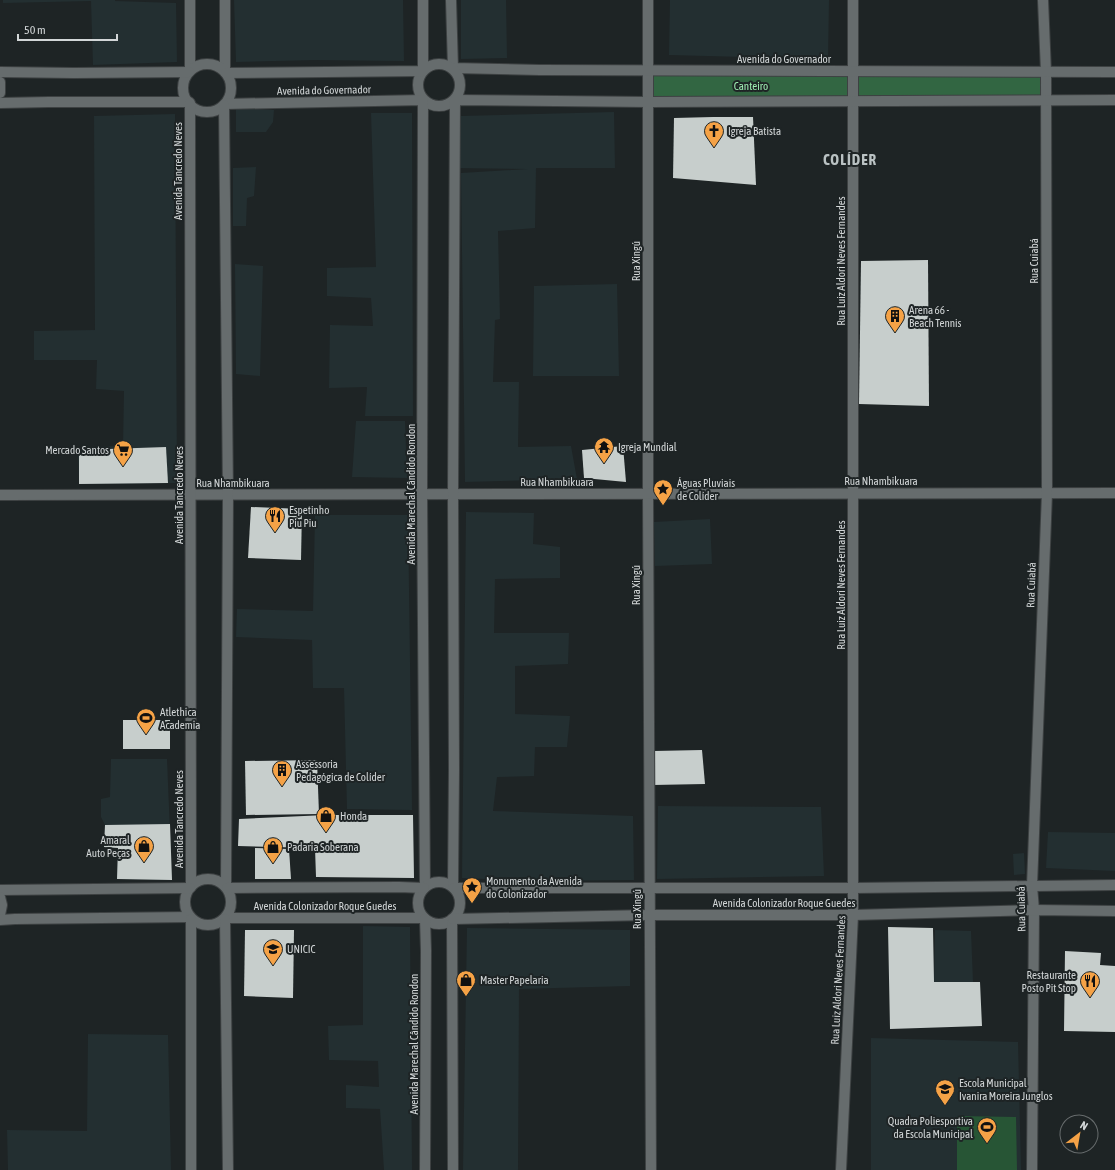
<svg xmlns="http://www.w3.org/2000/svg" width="1115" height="1170" font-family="'Asap Condensed',sans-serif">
<rect width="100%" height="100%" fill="#1e2425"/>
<!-- built -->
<g fill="#232f31">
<polygon points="3,0 115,0 115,1 176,3 177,62 93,65 91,1 3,3"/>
<polygon points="234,0 403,0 404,61 315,60 236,62"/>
<polygon points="461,0 506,0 507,58 461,59"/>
<polygon points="670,0 829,0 828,59 669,55"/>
<polygon points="236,108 274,110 273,122 266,132 236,132"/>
<polygon points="614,112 615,168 536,168 535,228 498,231 500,319 495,320 493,382 519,382 518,447 571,446 577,479 465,482 461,173 528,169 454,168 461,116"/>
<polygon points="371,113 412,113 413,416 365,416 367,387 329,388 330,325 373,326 371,298 327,296 327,268 376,267"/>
<polygon points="175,114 177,483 79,484 78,447 123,446 124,391 96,389 97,360 34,360 34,331 95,330 94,116"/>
<polygon points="256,167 254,196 247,198 246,226 233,226 233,168"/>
<polygon points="235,264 263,266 260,376 236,374"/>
<polygon points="617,284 619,376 533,376 534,286"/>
<polygon points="356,421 405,421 407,478 352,477"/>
<polygon points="466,512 534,513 533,544 560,547 560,578 495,579 494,633 569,633 568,664 515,666 515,714 570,716 567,747 535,747 534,776 497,777 493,811 633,816 634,880 530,881 462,878"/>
<polygon points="315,515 408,515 412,810 347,809 344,688 313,688 312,640 236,637 237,609 313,611"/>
<polygon points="710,519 712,564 655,566 654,522"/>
<polygon points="111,759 167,759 172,880 117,879 118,848 104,847 105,825 101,817 101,799 110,797"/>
<polygon points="658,806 821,807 824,876 657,879"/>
<polygon points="1048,832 1115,833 1115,871 1046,868"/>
<polygon points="1024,853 1025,874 1014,875 1013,854"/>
<polygon points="363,926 410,927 412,1170 384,1170 380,1109 346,1108 346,1085 379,1087 378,1061 329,1060 328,1026 363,1025"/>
<polygon points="467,928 630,930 630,986 519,989 518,1170 463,1170"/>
<polygon points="935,930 971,931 973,982 934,982"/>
<polygon points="88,1034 168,1035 171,1170 8,1170 7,1130 87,1131"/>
<polygon points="871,1038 1018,1042 1021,1170 871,1170"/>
</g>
<!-- green -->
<polygon fill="#275535" points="957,1116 1016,1117 1017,1170 957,1170"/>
<!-- forest -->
<g fill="#326642">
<polygon points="649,70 853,71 853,101 649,101"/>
<polygon points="856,72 1046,72 1046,100 856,101"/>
</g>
<!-- building -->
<g fill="#c7cecc">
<polygon points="713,117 753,117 756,185 673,178 674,118"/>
<polygon points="928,260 929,406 859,404 861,261"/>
<polygon points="623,446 626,482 584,478 582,450"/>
<polygon points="166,447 168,483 79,484 79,450"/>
<polygon points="251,507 302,509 301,560 248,558"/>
<rect x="123" y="720" width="47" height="29"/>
<polygon points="702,750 705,784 653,785 654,751"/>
<polygon points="317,760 319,814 246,815 245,761"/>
<polygon points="326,815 413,815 414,878 316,877 315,848 238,846 239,819"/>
<polygon points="170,824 172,880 117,879 118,848 104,847 105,825"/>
<polygon points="255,848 289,849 291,879 255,879"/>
<polygon points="888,927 933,928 934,982 980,982 982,1026 890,1029"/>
<polygon points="245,930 294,930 293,998 244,996"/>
<polygon points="1065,951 1101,953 1100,965 1115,966 1115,1032 1064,1031"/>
</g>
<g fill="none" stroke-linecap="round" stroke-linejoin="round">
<!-- street casing -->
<g stroke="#3d4142" stroke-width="12">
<g id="street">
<polyline points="648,0 648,494 651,1170"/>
<polyline points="0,495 1115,493"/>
<polyline points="841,1170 853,915 853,0"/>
<polyline points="1032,1170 1034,910 1032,886 1047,493 1046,72 1043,0"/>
</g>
</g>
<!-- secondary casing -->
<g stroke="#3d4142" stroke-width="12">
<g id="secondary">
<polyline points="190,0 190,71"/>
<polyline points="225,0 225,72"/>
<polyline points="451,0 453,68 540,70 1115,72"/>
<circle cx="439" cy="85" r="21"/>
<circle cx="207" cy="88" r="24"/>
<polyline points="0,72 74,73 189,72"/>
<polyline points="226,73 423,71 423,0"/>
<polyline points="0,82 0,93"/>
<polyline points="0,103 49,102 189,102"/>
<polyline points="190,103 191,887"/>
<polyline points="225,104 423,100 422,494 425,887"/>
<polyline points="224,105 228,495 226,887"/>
<circle cx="208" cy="902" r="23"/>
<circle cx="439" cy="903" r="21"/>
<polyline points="453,887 454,769 453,494 455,100 649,102 1115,100"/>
<polyline points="227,888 399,887 424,888"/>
<polyline points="454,888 853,888 1115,885"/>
<polyline points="0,890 190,888"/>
<polyline points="0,897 2,905 0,915"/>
<polyline points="226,918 424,918"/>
<polyline points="225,919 228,1170"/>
<polyline points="452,919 453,1170"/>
<polyline points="453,919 649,915 853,915 1034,910 1115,911"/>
<polyline points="0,920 15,919 190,917"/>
<polyline points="191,1170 191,919"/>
<polyline points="425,1170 426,951 425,919"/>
</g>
</g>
<!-- street -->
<use href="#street" stroke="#666c6d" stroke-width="10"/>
<!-- secondary -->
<use href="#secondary" stroke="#666c6d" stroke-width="10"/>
</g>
<!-- icons -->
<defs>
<g id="church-pin" transform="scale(1)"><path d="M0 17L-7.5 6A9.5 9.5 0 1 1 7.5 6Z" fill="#f5a246" stroke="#1e2425"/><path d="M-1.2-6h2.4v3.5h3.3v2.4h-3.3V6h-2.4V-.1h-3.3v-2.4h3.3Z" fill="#111"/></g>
<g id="building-pin" transform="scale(1)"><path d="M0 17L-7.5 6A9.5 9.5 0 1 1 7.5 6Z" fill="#f5a246" stroke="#1e2425"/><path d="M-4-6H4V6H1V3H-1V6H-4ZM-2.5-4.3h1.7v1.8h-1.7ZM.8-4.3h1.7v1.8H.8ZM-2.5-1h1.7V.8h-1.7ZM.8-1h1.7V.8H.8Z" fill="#111"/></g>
<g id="temple-pin" transform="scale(1)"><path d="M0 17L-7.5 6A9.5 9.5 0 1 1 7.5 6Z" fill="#f5a246" stroke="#1e2425"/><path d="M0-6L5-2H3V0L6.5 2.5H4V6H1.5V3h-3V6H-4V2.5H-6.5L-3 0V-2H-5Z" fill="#111"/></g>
<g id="supermarket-pin" transform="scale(1)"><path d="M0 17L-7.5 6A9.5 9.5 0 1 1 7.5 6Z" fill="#f5a246" stroke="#1e2425"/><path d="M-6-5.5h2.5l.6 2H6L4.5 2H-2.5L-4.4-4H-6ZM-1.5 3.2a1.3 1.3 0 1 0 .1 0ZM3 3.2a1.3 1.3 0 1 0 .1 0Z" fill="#111"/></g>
<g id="sight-pin" transform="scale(1)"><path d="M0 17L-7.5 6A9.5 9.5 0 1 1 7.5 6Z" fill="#f5a246" stroke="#1e2425"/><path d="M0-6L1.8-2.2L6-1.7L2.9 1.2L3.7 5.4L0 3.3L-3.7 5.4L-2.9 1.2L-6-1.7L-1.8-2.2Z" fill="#111"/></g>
<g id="restaurant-pin" transform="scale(1)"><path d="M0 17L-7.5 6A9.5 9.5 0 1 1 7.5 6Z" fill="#f5a246" stroke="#1e2425"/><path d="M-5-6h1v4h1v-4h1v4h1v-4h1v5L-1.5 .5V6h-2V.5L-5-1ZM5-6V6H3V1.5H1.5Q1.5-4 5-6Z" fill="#111"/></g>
<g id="stadium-pin" transform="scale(1)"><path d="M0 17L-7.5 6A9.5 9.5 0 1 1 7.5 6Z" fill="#f5a246" stroke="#1e2425"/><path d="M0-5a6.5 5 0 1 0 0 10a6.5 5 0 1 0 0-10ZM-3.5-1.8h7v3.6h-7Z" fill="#111"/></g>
<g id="shop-pin" transform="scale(1)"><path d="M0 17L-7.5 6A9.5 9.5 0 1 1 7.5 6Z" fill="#f5a246" stroke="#1e2425"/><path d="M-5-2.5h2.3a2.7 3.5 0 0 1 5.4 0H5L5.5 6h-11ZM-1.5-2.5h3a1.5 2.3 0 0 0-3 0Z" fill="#111"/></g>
<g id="university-pin" transform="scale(1)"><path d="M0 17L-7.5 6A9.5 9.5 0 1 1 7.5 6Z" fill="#f5a246" stroke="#1e2425"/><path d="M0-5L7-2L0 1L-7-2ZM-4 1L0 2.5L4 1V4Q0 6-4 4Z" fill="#111"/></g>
<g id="school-pin" transform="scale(1)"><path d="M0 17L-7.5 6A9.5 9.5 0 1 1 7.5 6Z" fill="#f5a246" stroke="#1e2425"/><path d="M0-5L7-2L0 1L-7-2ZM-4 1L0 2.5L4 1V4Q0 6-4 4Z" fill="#111"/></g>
</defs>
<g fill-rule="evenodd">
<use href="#church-pin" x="714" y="131"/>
<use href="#building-pin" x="895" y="316"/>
<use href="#temple-pin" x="604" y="447"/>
<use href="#supermarket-pin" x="123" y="450"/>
<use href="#sight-pin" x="663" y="489"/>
<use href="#restaurant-pin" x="275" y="516"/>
<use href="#stadium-pin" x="146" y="718"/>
<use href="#building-pin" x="282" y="770"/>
<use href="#shop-pin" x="326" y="816"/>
<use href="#shop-pin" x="144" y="846"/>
<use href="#shop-pin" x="273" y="847"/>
<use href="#sight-pin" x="472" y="887"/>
<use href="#university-pin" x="273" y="949"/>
<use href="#shop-pin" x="466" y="980"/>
<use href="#restaurant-pin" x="1090" y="981"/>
<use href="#school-pin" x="945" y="1089"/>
<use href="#stadium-pin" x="987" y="1127"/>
</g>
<g text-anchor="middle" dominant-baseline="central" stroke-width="4" stroke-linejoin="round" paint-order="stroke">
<!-- street labels -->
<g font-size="11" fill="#d2d6d7" stroke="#1e2425">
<text x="784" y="59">Avenida do Governador</text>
<text transform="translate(324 90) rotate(-1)">Avenida do Governador</text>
<text transform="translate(178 171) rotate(-90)">Avenida Tancredo Neves</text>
<text transform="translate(636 261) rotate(-90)">Rua Xingú</text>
<text transform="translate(841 261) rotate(-90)">Rua Luiz Aldori Neves Fernandes</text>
<text transform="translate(1034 261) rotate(-90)">Rua Cuiabá</text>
<text x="881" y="481">Rua Nhambikuara</text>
<text x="557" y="482">Rua Nhambikuara</text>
<text x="233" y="483">Rua Nhambikuara</text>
<text transform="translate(411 494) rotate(-90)">Avenida Marechal Cândido Rondon</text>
<text transform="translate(179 495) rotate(-90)">Avenida Tancredo Neves</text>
<text transform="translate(636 585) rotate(-90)">Rua Xingú</text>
<text transform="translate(841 585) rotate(-90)">Rua Luiz Aldori Neves Fernandes</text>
<text transform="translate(1031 585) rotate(-88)">Rua Cuiabá</text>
<text transform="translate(179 819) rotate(-90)">Avenida Tancredo Neves</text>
<text x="784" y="903">Avenida Colonizador Roque Guedes</text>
<text x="325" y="906">Avenida Colonizador Roque Guedes</text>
<text transform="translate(637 909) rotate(-90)">Rua Xingú</text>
<text transform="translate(1021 909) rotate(-91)">Rua Cuiabá</text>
<text transform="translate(838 980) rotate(-87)">Rua Luiz Aldori Neves Fernandes</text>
<text transform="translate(414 1044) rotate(-90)">Avenida Marechal Cândido Rondon</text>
</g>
<!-- park labels -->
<g font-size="11" fill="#9feeb3" stroke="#1e2425">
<text x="751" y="86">Canteiro</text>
</g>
<!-- poi labels -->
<g font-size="11" fill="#d2d6d7" stroke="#1e2425" text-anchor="start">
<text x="728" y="131">Igreja Batista</text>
<text x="909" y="310">Arena 66 -<tspan x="909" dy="13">Beach Tennis</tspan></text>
<text x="618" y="447">Igreja Mundial</text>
<text x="109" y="450" text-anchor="end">Mercado Santos</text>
<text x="677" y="483">Águas Pluviais<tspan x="677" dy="13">de Colíder</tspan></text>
<text x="289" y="510">Espetinho<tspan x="289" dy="13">Piu Piu</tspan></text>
<text x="160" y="712">Atlethica<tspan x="160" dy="13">Academia</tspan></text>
<text x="296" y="764">Assessoria<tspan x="296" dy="13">Pedagógica de Colíder</tspan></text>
<text x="340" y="816">Honda</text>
<text x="130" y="840" text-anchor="end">Amaral<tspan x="130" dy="13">Auto Peças</tspan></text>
<text x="287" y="847">Padaria Soberana</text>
<text x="486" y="881">Monumento da Avenida<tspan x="486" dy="13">do Colonizador</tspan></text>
<text x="287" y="949">UNICIC</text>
<text x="1076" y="975" text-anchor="end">Restaurante<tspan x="1076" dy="13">Posto Pit Stop</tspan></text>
<text x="480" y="980">Master Papelaria</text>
<text x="959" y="1083">Escola Municipal<tspan x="959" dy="13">Ivanira Moreira Junglos</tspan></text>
<text x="973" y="1121" text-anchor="end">Quadra Poliesportiva<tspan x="973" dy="13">da Escola Municipal</tspan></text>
</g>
<!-- district labels -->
<g font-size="15" font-weight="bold" letter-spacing="1" fill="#bac2c3" stroke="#1e2425">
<text x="850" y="159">COLÍDER</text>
</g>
</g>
<!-- north arrow -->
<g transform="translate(1079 1134) rotate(31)"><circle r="19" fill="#1e2425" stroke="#666b6c"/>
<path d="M0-3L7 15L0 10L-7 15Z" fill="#f5a246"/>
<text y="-6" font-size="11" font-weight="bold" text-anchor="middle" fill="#d2d6d7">N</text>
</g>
<!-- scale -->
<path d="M18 34v6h99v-6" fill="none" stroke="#d2d6d7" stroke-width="2"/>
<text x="24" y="34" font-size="12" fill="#d2d6d7" stroke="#1e2425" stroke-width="3" paint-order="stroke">50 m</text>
</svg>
